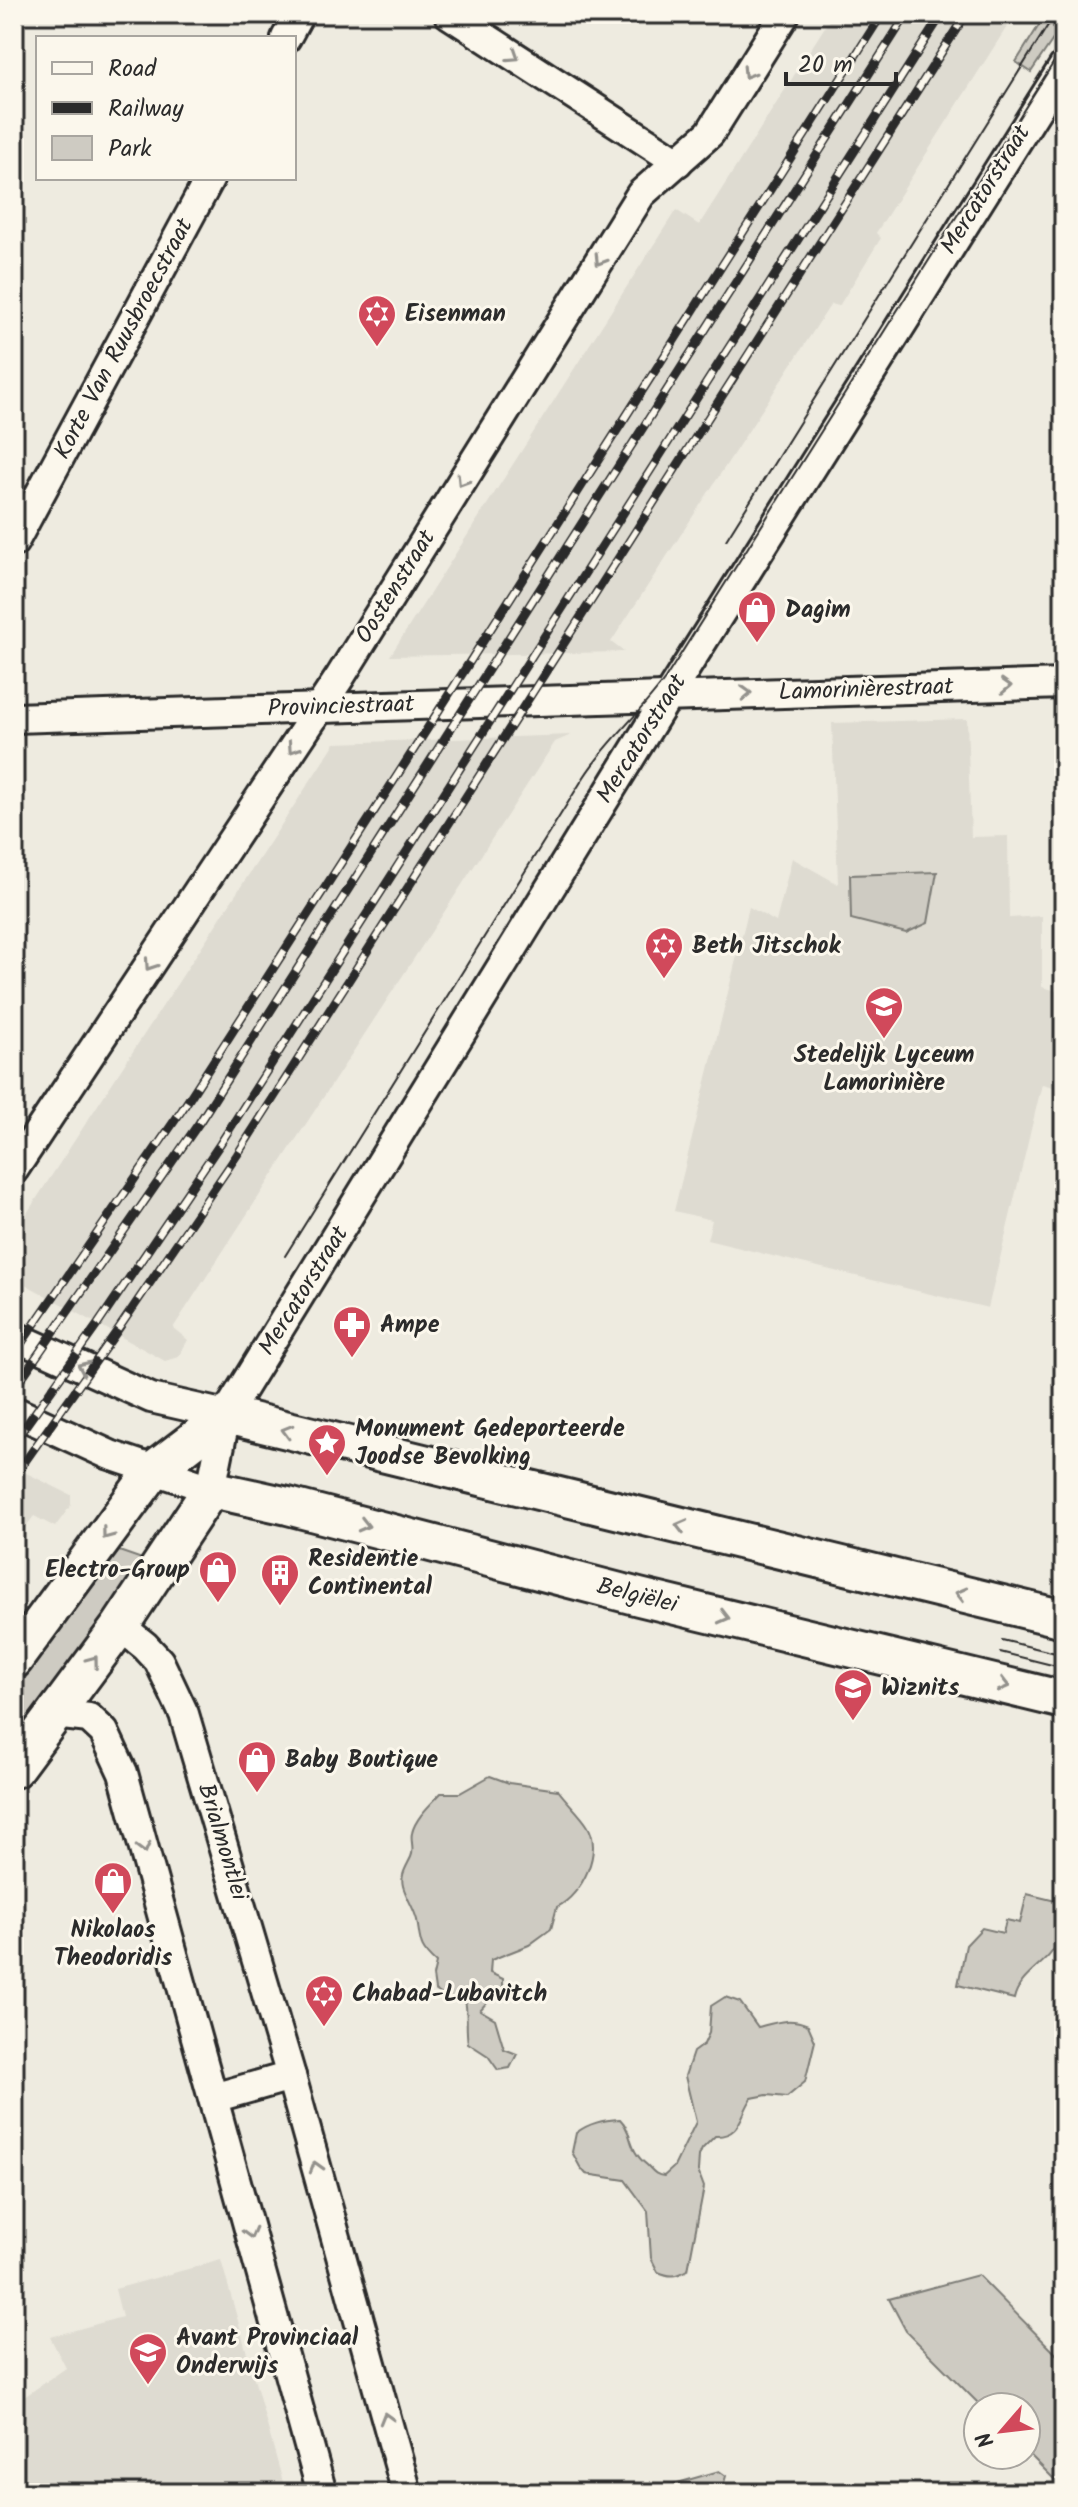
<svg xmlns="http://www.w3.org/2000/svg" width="1078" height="2507" font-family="Kalam,sans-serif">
<rect width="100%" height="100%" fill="#eeebe0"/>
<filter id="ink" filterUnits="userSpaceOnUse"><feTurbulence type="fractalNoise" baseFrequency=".0125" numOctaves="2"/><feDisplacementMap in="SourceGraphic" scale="16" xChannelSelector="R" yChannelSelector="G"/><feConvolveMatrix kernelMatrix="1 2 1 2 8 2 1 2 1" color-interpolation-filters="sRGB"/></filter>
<g filter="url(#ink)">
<!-- built -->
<g fill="#dedbd1">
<polygon points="833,14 1015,14 876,233 881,238 839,306 831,304 611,642 624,652 390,656 676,210 699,225"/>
<polygon points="967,719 971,837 1008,836 1009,918 1042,916 1042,987 1064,993 1064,1090 1042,1084 988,1308 707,1240 712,1220 674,1211 749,907 776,922 792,858 838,884 832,723"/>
<polygon points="571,735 555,742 173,1328 188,1340 178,1357 165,1361 14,1278 14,1233 335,743"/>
<polygon points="14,1467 71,1495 71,1505 55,1527 34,1516 14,1542"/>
<polygon points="221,2260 286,2493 14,2493 14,2404 66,2368 50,2337 122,2317 115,2289"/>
</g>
<!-- green -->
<g fill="#cecbc2" stroke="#7c7b76" stroke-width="2">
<polygon points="1046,14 1064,14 1064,23 1031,72 1016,62"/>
<polygon points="937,872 928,923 906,933 851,919 850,875"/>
<polygon points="119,1551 145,1560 14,1742 14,1693"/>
<path d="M490 1776 509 1783 558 1790C566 1801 580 1814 587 1825 604 1850 582 1895 557 1907L551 1929 529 1945 491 1960 490 1973 503 1979V1994L488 2001 480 2010 495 2019 504 2049 517 2054 510 2068 498 2070 488 2056 468 2043C465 2026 469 2012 464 1996L448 1999 435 1990 433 1976 436 1963C418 1947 421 1942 417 1920 414 1908 406 1897 403 1886 400 1875 407 1866 411 1857 415 1849 410 1841 412 1833 415 1818 432 1803 441 1793H460Z"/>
<path d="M1027 1894 1064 1903C1064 1916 1064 1930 1058 1942 1049 1964 1019 1974 1014 1999L958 1985 966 1945 982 1928 1003 1933 1006 1920 1020 1923Z"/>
<path d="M725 1997 740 2002 758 2027C777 2022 790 2017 808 2025L815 2041 805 2082 787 2097 767 2095 752 2098C740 2115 741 2137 715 2136L702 2149 699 2156 698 2171 704 2187 688 2270C676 2277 670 2277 658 2272L651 2258 648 2211 625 2180 586 2174 580 2167 572 2152 576 2133C589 2123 603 2120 620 2119 634 2133 626 2148 647 2165 653 2171 655 2175 664 2176L674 2167 696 2122 685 2076 693 2052 704 2044 709 2033 711 2006Z"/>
<polygon points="978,2275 1064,2362 1064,2489 1026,2451 1026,2407 982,2407 906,2331 889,2299"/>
<polygon points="719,2471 726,2476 721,2493 669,2493 667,2486"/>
</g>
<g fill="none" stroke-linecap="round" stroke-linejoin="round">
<!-- minor casing -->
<g stroke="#2b2b2b" stroke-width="34">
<g id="minor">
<polyline points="449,14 678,162"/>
<polyline points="286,38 299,14"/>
<polyline points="14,542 210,178"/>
<polyline points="14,718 1064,684"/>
<polyline points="14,1169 340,677 641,194 710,133 785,14"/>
<polyline points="14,1336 151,1398 226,1415"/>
<polyline points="14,1411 110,1455 211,1489 226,1415 668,696 1064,66"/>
<polyline points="120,1626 145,1646 159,1661 184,1714 291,2076 407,2493"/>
<polyline points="54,1714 89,1718 104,1732 123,1773 322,2493"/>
<polyline points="213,2098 291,2076"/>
</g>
</g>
<!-- tertiary casing -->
<g stroke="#2b2b2b" stroke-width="42">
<g id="tertiary">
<polyline points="14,1660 153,1471 226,1415 1064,1619"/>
<polyline points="14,1769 120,1626 211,1489 288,1506 639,1597 1064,1700"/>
</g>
</g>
<!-- minor -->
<use href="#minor" stroke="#fbf7ec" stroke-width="28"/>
<!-- tertiary -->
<use href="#tertiary" stroke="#fbf7ec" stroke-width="36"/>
<!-- tram -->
<g stroke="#2b2b2b" stroke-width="2">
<polyline points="726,540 1055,14"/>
<path d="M285 1256 584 777C607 741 640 714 665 679L1064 46"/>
<polyline points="1002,1640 1064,1655"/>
<polyline points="1000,1652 1064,1668"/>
</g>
<!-- rail casing -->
<g stroke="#2b2b2b" stroke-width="9">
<g id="rail">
<polyline points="14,1354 182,1110 420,740 882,14"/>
<polyline points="14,1389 199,1123 907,14"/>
<polyline points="14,1442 98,1324 220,1144 942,14"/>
<polyline points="14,1477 115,1334 237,1155 966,14"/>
</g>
</g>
<!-- rail -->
<use href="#rail" stroke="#fbf7ec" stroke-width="6" stroke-dasharray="18" stroke-linecap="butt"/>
</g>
<!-- one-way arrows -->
<defs><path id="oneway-chevron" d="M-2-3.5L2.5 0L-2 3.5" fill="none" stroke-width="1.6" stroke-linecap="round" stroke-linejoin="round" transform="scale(2)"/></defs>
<g stroke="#93918c">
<use href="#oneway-chevron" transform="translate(514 56) rotate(33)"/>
<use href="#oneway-chevron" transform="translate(748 73) rotate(122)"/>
<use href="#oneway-chevron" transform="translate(600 260) rotate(122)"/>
<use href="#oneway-chevron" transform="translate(462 481) rotate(122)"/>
<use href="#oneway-chevron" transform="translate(1006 686) rotate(-2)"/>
<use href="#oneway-chevron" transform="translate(746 693) rotate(-2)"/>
<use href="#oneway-chevron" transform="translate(293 748) rotate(124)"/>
<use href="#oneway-chevron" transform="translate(150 965) rotate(124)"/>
<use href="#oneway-chevron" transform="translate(83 1367) rotate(-156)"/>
<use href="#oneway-chevron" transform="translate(287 1431) rotate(-164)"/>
<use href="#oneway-chevron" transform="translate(364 1525) rotate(14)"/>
<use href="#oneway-chevron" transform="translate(681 1526) rotate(-166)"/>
<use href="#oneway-chevron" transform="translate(107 1534) rotate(127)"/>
<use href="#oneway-chevron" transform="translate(961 1594) rotate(-166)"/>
<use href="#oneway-chevron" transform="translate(724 1617) rotate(14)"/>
<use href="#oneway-chevron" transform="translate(93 1661) rotate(-53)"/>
<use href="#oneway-chevron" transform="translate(1004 1685) rotate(14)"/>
<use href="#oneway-chevron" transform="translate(144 1848) rotate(75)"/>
<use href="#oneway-chevron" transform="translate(316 2167) rotate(-106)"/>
<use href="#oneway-chevron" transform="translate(250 2233) rotate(75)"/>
<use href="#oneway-chevron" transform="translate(386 2418) rotate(-106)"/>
</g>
</g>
<!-- icons -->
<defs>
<g id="synagogue-pin" transform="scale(2)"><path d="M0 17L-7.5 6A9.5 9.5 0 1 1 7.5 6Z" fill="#d1495b" stroke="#fbf7ec"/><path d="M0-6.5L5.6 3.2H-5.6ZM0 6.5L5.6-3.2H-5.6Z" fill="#fff"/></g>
<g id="shop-pin" transform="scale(2)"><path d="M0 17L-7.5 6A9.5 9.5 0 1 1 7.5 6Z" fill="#d1495b" stroke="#fbf7ec"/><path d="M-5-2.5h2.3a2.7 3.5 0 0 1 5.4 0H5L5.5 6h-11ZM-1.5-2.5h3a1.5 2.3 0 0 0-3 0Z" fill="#fff"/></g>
<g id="school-pin" transform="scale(2)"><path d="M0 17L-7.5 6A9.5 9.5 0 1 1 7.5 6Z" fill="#d1495b" stroke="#fbf7ec"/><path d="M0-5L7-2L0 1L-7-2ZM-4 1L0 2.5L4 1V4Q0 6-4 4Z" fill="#fff"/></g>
<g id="pharmacy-pin" transform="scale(2)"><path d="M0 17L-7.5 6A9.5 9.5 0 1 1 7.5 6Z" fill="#d1495b" stroke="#fbf7ec"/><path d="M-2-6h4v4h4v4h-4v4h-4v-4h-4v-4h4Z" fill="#fff"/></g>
<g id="sight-pin" transform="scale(2)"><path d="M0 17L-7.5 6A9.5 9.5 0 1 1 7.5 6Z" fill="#d1495b" stroke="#fbf7ec"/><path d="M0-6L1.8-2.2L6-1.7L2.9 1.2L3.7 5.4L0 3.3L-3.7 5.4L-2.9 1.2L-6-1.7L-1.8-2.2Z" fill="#fff"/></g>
<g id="building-pin" transform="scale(2)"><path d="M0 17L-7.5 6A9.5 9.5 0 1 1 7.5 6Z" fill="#d1495b" stroke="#fbf7ec"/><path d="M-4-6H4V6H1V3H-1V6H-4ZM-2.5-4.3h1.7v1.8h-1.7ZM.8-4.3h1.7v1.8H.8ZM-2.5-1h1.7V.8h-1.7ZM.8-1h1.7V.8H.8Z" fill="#fff"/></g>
</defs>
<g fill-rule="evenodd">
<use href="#synagogue-pin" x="377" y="314"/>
<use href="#shop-pin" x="757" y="610"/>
<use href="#synagogue-pin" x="664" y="946"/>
<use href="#school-pin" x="884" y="1006"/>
<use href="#pharmacy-pin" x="352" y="1325"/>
<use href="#sight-pin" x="327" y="1443"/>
<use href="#shop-pin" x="218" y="1570"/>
<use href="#building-pin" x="280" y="1573"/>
<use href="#school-pin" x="853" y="1688"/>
<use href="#shop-pin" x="257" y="1760"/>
<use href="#shop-pin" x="113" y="1881"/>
<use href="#synagogue-pin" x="324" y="1994"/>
<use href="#school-pin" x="148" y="2352"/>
</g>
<g text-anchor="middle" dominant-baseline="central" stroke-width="6" stroke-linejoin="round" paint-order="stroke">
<!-- street labels -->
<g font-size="24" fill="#2b2b2b" stroke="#fbf7ec">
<text transform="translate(986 190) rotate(-58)">Mercatorstraat</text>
<text transform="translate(124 339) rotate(-62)">Korte Van Ruusbroecstraat</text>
<text transform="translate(396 587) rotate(-58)">Oostenstraat</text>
<text transform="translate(866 690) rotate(-2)">Lamorinièrestraat</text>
<text transform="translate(341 707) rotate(-2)">Provinciestraat</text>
<text transform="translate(642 739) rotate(-58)">Mercatorstraat</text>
<text transform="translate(304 1291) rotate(-58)">Mercatorstraat</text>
<text transform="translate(637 1596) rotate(14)">Belgiëlei</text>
<text transform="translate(222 1842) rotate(73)">Brialmontlei</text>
</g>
<!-- poi labels -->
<g font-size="24" font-weight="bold" fill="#2b2b2b" stroke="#fbf7ec" text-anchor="start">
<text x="405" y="314">Eisenman</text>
<text x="785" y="610">Dagim</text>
<text x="692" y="946">Beth Jitschok</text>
<text x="884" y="1055" text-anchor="middle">Stedelijk Lyceum<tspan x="884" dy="28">Lamorinière</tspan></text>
<text x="380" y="1325">Ampe</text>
<text x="355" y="1429">Monument Gedeporteerde<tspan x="355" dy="28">Joodse Bevolking</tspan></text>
<text x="308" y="1559">Residentie<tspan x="308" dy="28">Continental</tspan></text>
<text x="190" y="1570" text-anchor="end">Electro-Group</text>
<text x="881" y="1688">Wiznits</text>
<text x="285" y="1760">Baby Boutique</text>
<text x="113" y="1930" text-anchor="middle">Nikolaos<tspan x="113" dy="28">Theodoridis</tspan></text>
<text x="352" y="1994">Chabad-Lubavitch</text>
<text x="176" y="2338">Avant Provinciaal<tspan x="176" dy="28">Onderwijs</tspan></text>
</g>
</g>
<!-- margin -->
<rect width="1078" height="2507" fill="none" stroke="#fbf7ec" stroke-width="48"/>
<rect x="24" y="24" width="1030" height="2459" fill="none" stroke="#2b2b2b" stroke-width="3" filter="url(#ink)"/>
<!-- legend -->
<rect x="36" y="36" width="260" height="144" fill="#fbf7ec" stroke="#a8a59f" stroke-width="2"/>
<rect x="52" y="62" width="40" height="12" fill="#fbf7ec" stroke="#a8a59f" stroke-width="2"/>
<text x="108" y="76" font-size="24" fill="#2b2b2b">Road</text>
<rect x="52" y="102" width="40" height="12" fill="#2b2b2b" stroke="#a8a59f" stroke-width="2"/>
<text x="108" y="116" font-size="24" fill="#2b2b2b">Railway</text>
<rect x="52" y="136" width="40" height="24" fill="#cecbc2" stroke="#a8a59f" stroke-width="2"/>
<text x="108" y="156" font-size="24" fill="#2b2b2b">Park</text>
<!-- north arrow -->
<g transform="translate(1002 2431) rotate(242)"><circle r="38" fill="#fbf7ec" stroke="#a8a59f" stroke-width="2"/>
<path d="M0-6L14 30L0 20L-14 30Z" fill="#d1495b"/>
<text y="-12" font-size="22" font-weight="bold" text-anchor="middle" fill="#2b2b2b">N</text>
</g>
<!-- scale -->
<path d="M786 72v12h110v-12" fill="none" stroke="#2b2b2b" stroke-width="4"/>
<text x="798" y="72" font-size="24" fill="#2b2b2b" stroke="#fbf7ec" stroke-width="6" paint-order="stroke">20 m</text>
</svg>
